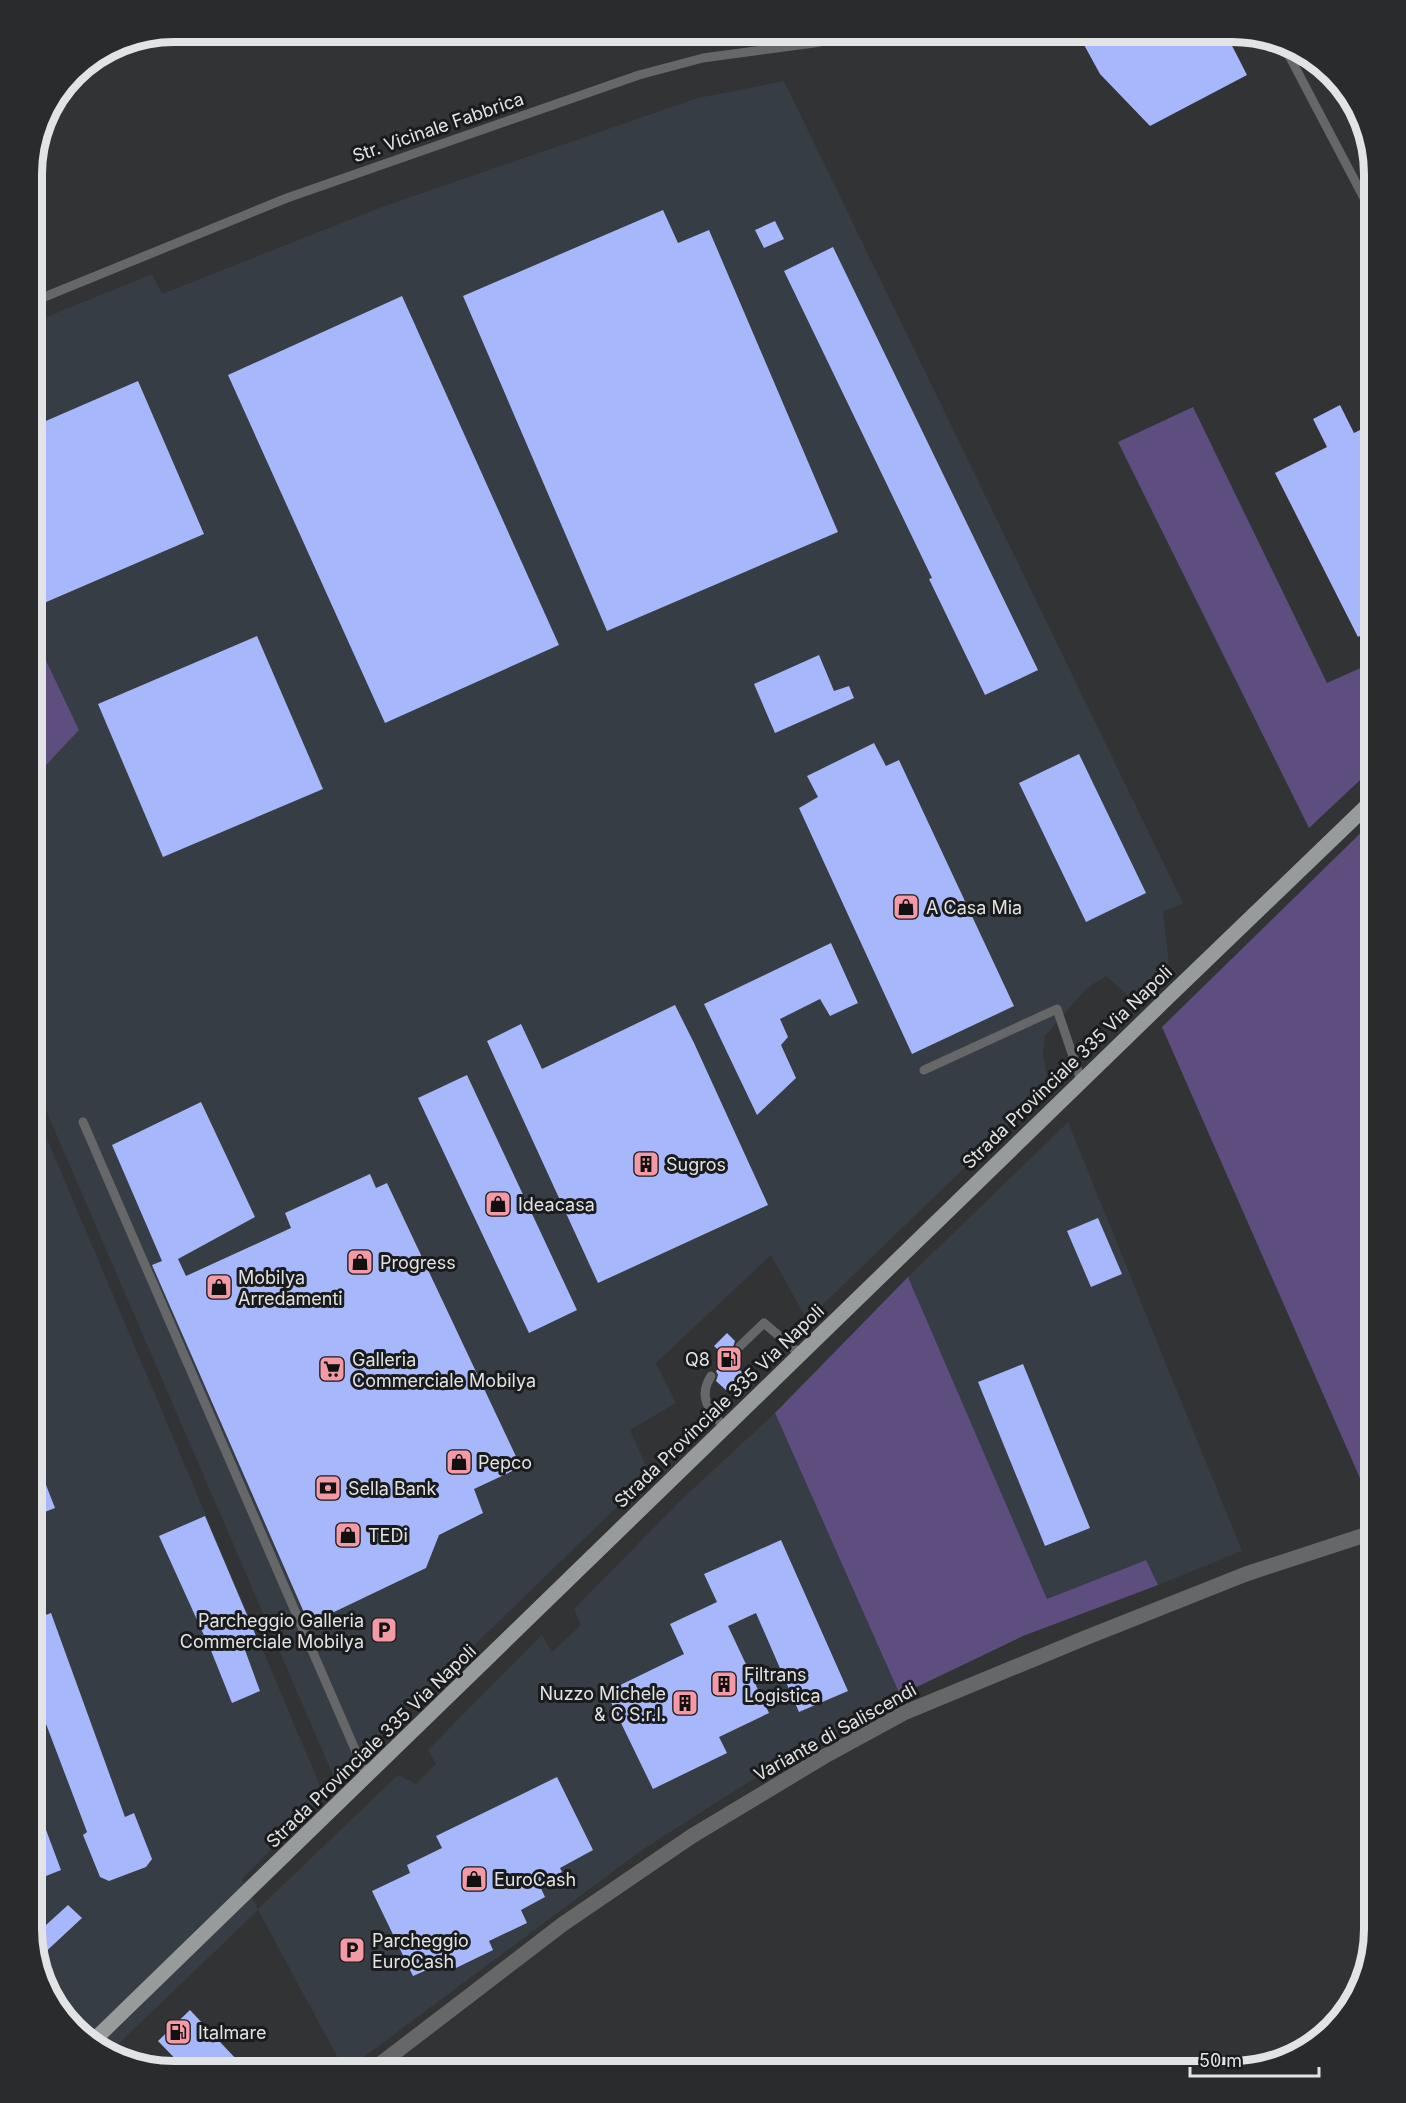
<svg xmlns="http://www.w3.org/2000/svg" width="1406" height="2103" font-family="Inter,sans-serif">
<rect width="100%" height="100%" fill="#313335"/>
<!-- built -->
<g fill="#373d44">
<polygon points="784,81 1183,903 1163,912 1169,965 1132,999 1106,976 1086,989 1045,1036 1043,1055 1049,1086 807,1320 771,1255 656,1363 676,1403 630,1430 650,1475 335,1780 32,1078 32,780 79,730 32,631 32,323 152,274 162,294 382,207 698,98"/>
<polygon points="32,1103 324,1795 242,1879 258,1909 398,1775 416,1784 436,1764 428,1750 542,1635 552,1652 581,1625 574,1609 681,1500 775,1413 900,1695 744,1785 642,1850 345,2071 258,1910 110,2052 95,2048 50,2000 32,1929"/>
<polygon points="1068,1122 1242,1551 1158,1585 1145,1560 1047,1599 908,1277"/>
</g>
<!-- green -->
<g fill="#5e4e7f">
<polygon points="1193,407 1327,683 1374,662 1374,767 1309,828 1118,442"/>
<polygon points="32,631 79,730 32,780"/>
<polygon points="1374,820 1374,1510 1162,1027"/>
<polygon points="908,1277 1047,1599 1146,1560 1158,1585 1023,1636 900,1695 775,1413"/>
</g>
<!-- building -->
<g fill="#a6b7fb">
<polygon points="1077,32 1225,32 1247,75 1150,126 1100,74"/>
<polygon points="663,210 678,243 709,230 838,532 607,631 463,296"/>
<polygon points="775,221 784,239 764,248 755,230"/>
<polygon points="833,247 1038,670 985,695 929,579 932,578 784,271"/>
<polygon points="402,296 559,645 385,723 228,375"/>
<polygon points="138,381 204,534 44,603 32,574 32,427"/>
<polygon points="1340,405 1354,433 1374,423 1374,628 1358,637 1275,473 1327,447 1313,419"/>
<polygon points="257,636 323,789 163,857 98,704"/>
<polygon points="819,655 834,691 849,686 854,698 775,733 754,684"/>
<polygon points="874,743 886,766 899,760 1014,1006 912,1054 799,808 818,797 807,776"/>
<polygon points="1079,754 1146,893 1086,922 1019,783"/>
<polygon points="831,943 858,1003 830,1016 820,999 780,1019 788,1037 781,1045 796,1078 757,1115 704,1004"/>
<polygon points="675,1005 694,1043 768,1205 598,1283 487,1041 521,1024 542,1069"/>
<polygon points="467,1075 577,1310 529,1333 418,1098"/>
<polygon points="201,1102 255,1217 178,1259 186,1276 291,1228 285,1213 370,1174 376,1188 387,1183 521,1467 474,1489 483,1513 439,1535 426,1568 309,1624 152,1265 162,1261 112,1145"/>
<polygon points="1098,1218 1122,1274 1091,1287 1067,1231"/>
<polygon points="727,1333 735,1341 733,1347 737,1352 729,1359 743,1373 726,1390 716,1381 718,1375 716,1371 728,1359 714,1346"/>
<polygon points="1023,1364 1090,1528 1045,1546 978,1382"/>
<polygon points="32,1449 55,1508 32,1517"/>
<polygon points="205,1516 256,1636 242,1642 260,1691 232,1703 212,1653 159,1536"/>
<polygon points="781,1540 848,1691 799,1712 756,1613 728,1626 769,1713 719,1737 727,1753 653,1789 606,1692 684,1654 670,1624 717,1602 704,1574"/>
<polygon points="51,1613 125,1817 134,1813 152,1859 146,1867 109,1881 100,1877 83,1835 87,1832 32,1687 32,1620"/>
<polygon points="557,1777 593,1850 560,1868 562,1872 539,1884 545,1897 521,1910 527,1923 489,1941 493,1950 456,1968 452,1959 413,1976 372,1891 410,1873 407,1865 442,1848 436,1836"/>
<polygon points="32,1795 33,1795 61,1870 46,1876 43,1867 32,1871"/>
<polygon points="68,1905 82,1918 39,1958 32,1930 41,1920 46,1925"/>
<polygon points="190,2010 237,2060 225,2071 187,2071 158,2041"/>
</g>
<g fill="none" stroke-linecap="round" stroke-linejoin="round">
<!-- service -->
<g stroke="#666768" stroke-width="9">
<polyline points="1284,46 1374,217"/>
<polyline points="32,302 287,198 639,75 703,58 814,43 869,32"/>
<polyline points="924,1070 1057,1009 1081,1080"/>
<polyline points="83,1122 367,1777"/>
<polyline points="740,1346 764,1323 800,1354"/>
<path d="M711 1376C697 1398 710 1411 725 1428"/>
</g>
<!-- minor -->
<polyline stroke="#666768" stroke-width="15" points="371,2071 563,1924 692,1836 825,1756 906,1712 1085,1638 1246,1574 1374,1532"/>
<!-- primary -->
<path stroke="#989b9c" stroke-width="15" d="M91 2043C521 1630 944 1211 1374 799"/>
</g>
<!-- icons -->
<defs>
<g id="shop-square" transform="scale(1.35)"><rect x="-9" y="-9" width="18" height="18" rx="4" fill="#f49aa6" stroke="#1a1b1c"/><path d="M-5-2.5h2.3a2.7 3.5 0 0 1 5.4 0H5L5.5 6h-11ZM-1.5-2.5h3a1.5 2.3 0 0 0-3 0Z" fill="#111"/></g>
<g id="building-square" transform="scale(1.35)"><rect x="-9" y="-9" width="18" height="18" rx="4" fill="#f49aa6" stroke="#1a1b1c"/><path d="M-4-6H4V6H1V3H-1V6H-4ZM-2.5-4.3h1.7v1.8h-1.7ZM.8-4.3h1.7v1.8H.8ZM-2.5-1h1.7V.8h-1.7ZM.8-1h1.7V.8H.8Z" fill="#111"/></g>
<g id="fuel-square" transform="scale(1.35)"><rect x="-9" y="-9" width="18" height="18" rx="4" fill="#f49aa6" stroke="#1a1b1c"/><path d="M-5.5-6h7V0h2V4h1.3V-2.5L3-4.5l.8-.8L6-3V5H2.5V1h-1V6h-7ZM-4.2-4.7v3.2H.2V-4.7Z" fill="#111"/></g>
<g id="supermarket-square" transform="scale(1.35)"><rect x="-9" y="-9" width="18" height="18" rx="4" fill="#f49aa6" stroke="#1a1b1c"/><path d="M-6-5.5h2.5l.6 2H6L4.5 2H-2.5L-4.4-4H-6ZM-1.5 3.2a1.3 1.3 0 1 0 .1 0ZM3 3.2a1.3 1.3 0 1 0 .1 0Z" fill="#111"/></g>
<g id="bank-square" transform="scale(1.35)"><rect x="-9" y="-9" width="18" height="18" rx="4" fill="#f49aa6" stroke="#1a1b1c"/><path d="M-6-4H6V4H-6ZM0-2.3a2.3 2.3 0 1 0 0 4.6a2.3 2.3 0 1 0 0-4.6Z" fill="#111"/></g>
<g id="parking-square" transform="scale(1.35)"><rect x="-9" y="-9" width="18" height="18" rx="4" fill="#f49aa6" stroke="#1a1b1c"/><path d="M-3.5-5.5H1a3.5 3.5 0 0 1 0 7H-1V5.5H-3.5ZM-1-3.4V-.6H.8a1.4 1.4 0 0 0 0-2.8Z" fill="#111"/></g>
</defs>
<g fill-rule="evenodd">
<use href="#shop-square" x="906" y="907"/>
<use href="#building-square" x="646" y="1164"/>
<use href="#shop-square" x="498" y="1204"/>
<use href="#shop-square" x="360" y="1262"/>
<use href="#shop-square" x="219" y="1287"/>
<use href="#fuel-square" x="729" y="1359"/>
<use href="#supermarket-square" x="332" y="1369"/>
<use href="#shop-square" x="459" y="1462"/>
<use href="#bank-square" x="328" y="1488"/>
<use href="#shop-square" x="348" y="1535"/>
<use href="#parking-square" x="384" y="1630"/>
<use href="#building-square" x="724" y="1684"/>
<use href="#building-square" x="685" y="1703"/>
<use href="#shop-square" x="474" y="1879"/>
<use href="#parking-square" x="352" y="1950"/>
<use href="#fuel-square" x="178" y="2032"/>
</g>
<g text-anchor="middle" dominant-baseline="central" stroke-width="6" stroke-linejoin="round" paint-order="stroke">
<!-- street labels -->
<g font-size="18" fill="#e2e3e4" stroke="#1a1b1c">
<text transform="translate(438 127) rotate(-19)">Str. Vicinale Fabbrica</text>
<text transform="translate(1067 1067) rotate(-44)">Strada Provinciale 335 Via Napoli</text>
<text transform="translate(719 1406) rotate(-44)">Strada Provinciale 335 Via Napoli</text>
<text transform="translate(835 1732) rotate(-29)">Variante di Saliscendi</text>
<text transform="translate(371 1746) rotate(-44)">Strada Provinciale 335 Via Napoli</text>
</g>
<!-- poi labels -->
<g font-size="18" fill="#e2e3e4" stroke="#1a1b1c" text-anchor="start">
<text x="926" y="907">A Casa Mia</text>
<text x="666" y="1164">Sugros</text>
<text x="518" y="1204">Ideacasa</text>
<text x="380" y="1262">Progress</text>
<text x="238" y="1277">Mobilya<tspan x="238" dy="21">Arredamenti</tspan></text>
<text x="352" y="1359">Galleria<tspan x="352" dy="21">Commerciale Mobilya</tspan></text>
<text x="710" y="1359" text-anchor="end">Q8</text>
<text x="478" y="1462">Pepco</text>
<text x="348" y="1488">Sella Bank</text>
<text x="368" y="1535">TEDi</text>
<text x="364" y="1620" text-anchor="end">Parcheggio Galleria<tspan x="364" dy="21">Commerciale Mobilya</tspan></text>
<text x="744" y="1674">Filtrans<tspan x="744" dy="21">Logistica</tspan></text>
<text x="666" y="1693" text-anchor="end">Nuzzo Michele<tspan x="666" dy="21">&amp; C S.r.l.</tspan></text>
<text x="494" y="1879">EuroCash</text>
<text x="372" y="1940">Parcheggio<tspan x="372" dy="21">EuroCash</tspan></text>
<text x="198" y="2032">Italmare</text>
</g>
</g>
<!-- crop -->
<path d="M0 0H1406V2103H0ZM174 42H1232A132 132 0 0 1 1364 174V1929A132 132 0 0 1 1232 2061H174A132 132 0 0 1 42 1929V174A132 132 0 0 1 174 42Z" fill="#2a2b2c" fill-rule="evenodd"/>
<path fill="none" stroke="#e2e3e4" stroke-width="8" d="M174 42H1232A132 132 0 0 1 1364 174V1929A132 132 0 0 1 1232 2061H174A132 132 0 0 1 42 1929V174A132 132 0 0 1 174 42Z"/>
<!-- scale -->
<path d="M1190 2067v9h129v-9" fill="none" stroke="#e2e3e4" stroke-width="3"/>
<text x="1199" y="2067" font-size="18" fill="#e2e3e4" stroke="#1a1b1c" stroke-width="4.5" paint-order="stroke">50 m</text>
</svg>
